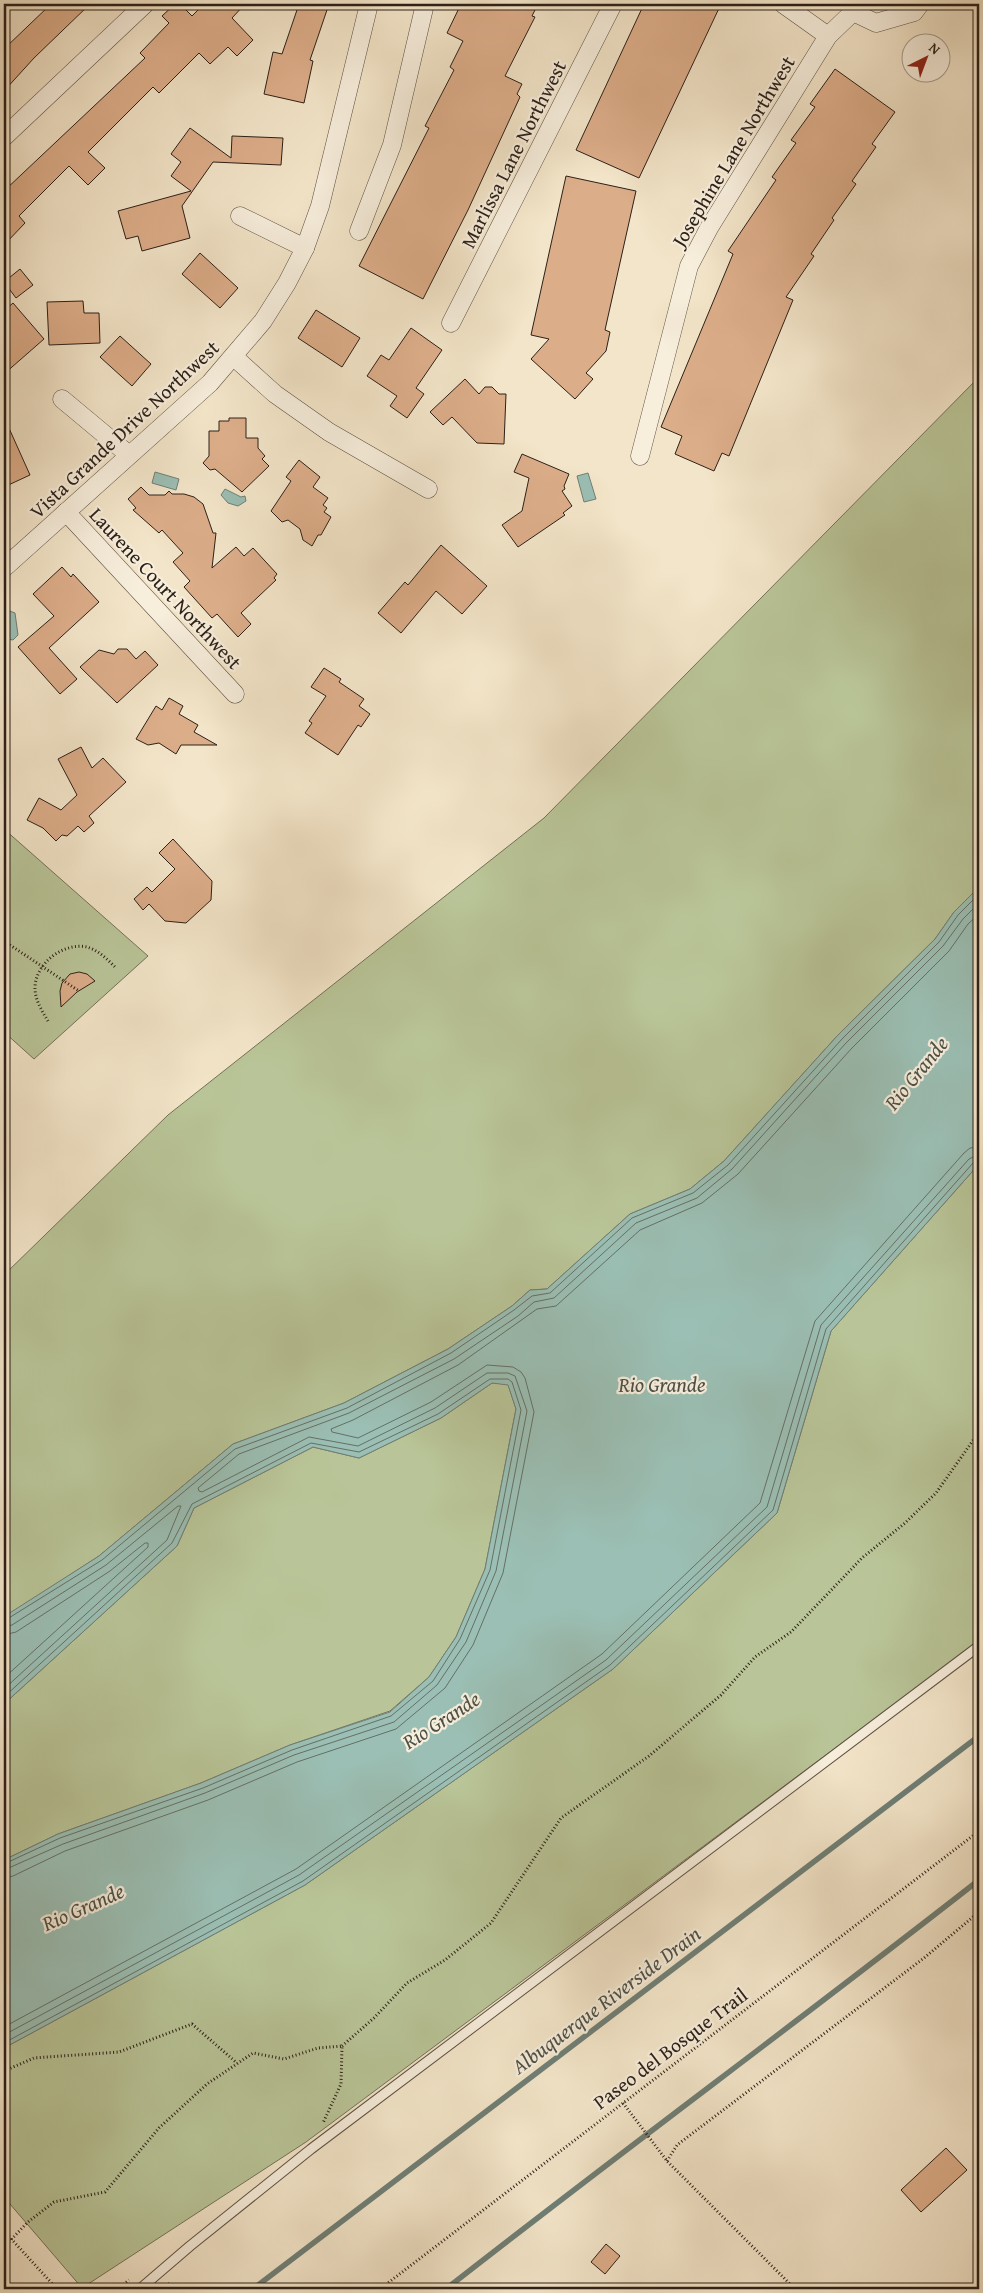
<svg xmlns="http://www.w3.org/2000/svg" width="983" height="2293" font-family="'Gentium Book Plus',serif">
<rect width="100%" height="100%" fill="#f3e5c9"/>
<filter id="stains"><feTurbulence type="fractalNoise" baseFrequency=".004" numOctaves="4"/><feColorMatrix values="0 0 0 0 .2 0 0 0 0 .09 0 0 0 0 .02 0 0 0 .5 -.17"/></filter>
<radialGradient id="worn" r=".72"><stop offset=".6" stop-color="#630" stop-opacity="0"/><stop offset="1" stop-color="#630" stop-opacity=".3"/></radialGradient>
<!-- green -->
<g fill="#b9c598" stroke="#727258">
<polygon points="979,377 979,887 954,912 935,939 838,1035 724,1161 690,1189 630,1214 547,1289 530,1290 512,1306 448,1349 344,1403 233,1444 99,1556 4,1618 4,1275 168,1115 544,818"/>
<polygon points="4,829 148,956 34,1059 4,1032"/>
<polygon points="979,1164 979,1641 306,2142 82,2288 4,2197 4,2048 305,1885 613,1669 777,1513 831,1331"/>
<polygon points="492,1383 508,1384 516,1409 485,1569 456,1637 429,1677 390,1711 290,1745 201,1783 58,1834 4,1860 4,1704 177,1546 194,1508 313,1447 359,1458 441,1418"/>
</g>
<!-- water -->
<g fill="#9bbfb4" stroke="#6f7f76">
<polygon points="155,472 179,479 176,490 152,483"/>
<polygon points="588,473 596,499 584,502 577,476"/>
<polygon points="225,489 241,497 245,496 246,501 238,506 228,503 221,495"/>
<polygon points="7,610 15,613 18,635 13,640 7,639 4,636 4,615"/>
<polygon points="979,887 979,1164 831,1331 777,1513 613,1669 305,1885 4,2048 4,1860 58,1834 201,1783 290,1745 390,1712 429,1677 456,1637 485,1569 516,1409 508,1385 492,1383 441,1418 359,1458 313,1447 194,1508 177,1546 4,1704 5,1616 99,1556 233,1444 344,1403 448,1349 512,1306 530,1290 547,1289 630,1214 690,1189 724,1161 838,1035 935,939 954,912"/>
</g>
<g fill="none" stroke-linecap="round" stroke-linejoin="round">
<!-- shore -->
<g stroke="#647066" stroke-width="1">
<polyline points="4,1621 102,1560 235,1449 347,1408 451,1353 514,1310 532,1296 550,1293 632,1218 693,1193 728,1165 842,1039 939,942 958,915 979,894"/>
<polyline points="4,1627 12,1625 106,1565 178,1506 181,1506 167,1540 4,1689"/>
<polyline points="4,1635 16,1632 110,1571 145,1543 148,1543 148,1547 4,1678"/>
<polyline points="4,1697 172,1543 192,1504 311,1443 359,1452 438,1414 490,1379 508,1379 512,1382 521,1410 490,1570 460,1639 433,1681 391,1716 292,1750 203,1788 60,1838 4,1864"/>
<polyline points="4,1870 63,1844 205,1793 294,1755 394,1722 437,1685 466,1642 496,1571 527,1411 515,1376 508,1373 487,1373 435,1408 358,1446 309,1437 202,1492 199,1491 198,1488 239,1454 349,1413 454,1359 518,1316 534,1302 554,1298 636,1223 697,1198 732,1169 846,1043 943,946 963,919 979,903"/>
<polyline points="4,1878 13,1876 65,1851 208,1800 297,1762 396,1729 445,1688 473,1645 503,1573 534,1412 525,1378 521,1372 513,1367 487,1365 431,1402 358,1438 332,1432 331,1429 353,1420 458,1365 537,1309 556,1306 640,1230 702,1203 738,1174 852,1048 949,951 968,924 979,914"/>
<polyline points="4,2027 296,1869 602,1654 760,1503 815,1321 964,1153 970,1148 979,1147"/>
<polyline points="4,2035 299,1875 606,1660 767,1507 821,1325 969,1159 979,1154"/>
<polyline points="4,2043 303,1881 610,1665 773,1510 826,1329 973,1163 979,1161"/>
</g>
<!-- stream -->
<g stroke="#6f7f76" stroke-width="5.5">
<polyline points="253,2289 979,1736"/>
<path d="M446 2289C622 2151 803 2018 979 1880"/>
</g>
</g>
<!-- building -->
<g fill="#dcad89" stroke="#2c2018">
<polygon points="51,4 90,4 34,58 4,91 4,49"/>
<polygon points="175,4 180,4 192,16 204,4 245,4 232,18 253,40 237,56 228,47 210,64 199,53 159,93 153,87 88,152 105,168 88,185 69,166 19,216 25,223 4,245 4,191 145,58 140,53 169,23 162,16"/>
<polygon points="299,4 329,4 310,60 313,61 304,103 264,94 273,52 282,54"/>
<polygon points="461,4 538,4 532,16 535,17 505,76 522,84 517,94 520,97 468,210 423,299 359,266 429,128 425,126 454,70 450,67 463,41 447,33"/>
<polygon points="644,4 721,4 639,178 576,150"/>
<polygon points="835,69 895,112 872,144 876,147 852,181 856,184 832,218 834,220 811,254 814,256 786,297 793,300 729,456 722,453 714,471 675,454 682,436 661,427 733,254 728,251 776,180 772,177 796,143 791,140 815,107 810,104"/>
<polygon points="190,128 231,158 232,136 283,138 281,165 213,162 182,206 190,238 142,251 138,236 126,239 118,211 191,191 171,176 181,162 171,154"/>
<polygon points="566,176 636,191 605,330 610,332 606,351 586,373 593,379 575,399 531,359 549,339 531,335"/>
<polygon points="200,253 238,288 220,308 182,274"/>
<polygon points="20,269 33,285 16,298 4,282"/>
<polygon points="83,301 84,313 99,313 100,343 49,345 47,302"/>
<polygon points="13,303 44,339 4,374 4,311"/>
<polygon points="316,310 360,338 342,367 298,338"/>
<polygon points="411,328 442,350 416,388 424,394 407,418 390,406 397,396 367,376 381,355 389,360"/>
<polygon points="120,336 151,364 132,386 100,357"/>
<polygon points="465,379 479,394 485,387 492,387 499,394 506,394 504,444 477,443 452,417 443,425 430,412"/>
<polygon points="4,417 30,475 4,487"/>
<polygon points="229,418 246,418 246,438 258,438 258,448 265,456 262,459 269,466 242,492 215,469 210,470 203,463 209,456 209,431 219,431 219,421 229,421"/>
<polygon points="522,454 569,474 564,486 565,489 562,491 572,506 563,513 565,515 518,547 502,525 522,511 529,478 514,472"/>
<polygon points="299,460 320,477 313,487 328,498 323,505 327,508 324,512 331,517 321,535 318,535 312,546 303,540 300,529 288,520 282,522 271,511 291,481 286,477"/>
<polygon points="141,487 149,495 165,495 169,491 172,494 184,494 194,497 203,504 213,533 216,533 212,568 236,547 244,556 253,548 277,574 274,578 276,580 241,613 251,624 238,637 217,614 212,618 184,587 190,581 173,562 183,553 162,530 159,533 133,510 136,508 128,499"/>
<polygon points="441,545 487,586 462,614 436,591 401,633 378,613 405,582 408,585"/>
<polygon points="62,567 71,577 73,574 99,602 49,648 77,679 60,694 18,647 54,616 33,594"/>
<polygon points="118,649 127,649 136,659 145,651 158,665 117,703 80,667 99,650 114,654"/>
<polygon points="324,668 341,679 339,682 364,699 359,706 370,714 361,727 358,725 338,755 305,733 312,723 309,721 326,696 311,687"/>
<polygon points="169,698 183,706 179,714 198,725 194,732 217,745 181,745 176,754 159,743 148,745 136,739 156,706 162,710"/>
<polygon points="81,747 92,768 103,758 126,782 89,816 94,823 84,832 78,826 67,836 62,835 56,841 43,828 27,820 39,798 61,810 77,795 58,759"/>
<polygon points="173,839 212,881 211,900 186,923 165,921 149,904 143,910 134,899 147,887 152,892 175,869 159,853"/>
<polygon points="79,972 87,974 95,981 77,992 61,1007 60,991 62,983 70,974"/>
<polygon points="946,2148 967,2170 921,2212 901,2190"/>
<polygon points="606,2244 620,2256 605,2274 591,2262"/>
</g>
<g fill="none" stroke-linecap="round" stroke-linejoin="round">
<!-- service casing -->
<g stroke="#5e5144" stroke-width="11">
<polyline id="service" points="140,2289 190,2246 311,2149 979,1646"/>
</g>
<!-- minor casing -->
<g stroke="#5e5144" stroke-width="19">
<g id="minor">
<polyline points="783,4 828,36"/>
<polyline points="4,137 145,4"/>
<polyline points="240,216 305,248"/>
<polyline points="359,231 392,145 425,4"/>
<polyline points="451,323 613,4"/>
<polyline points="234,357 275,394 329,432 428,489"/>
<polyline points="62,399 128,454"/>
<polyline points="640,456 689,266 709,228 828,36 853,12 876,23 914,12 920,4"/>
<polyline points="66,512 235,694"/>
<polyline points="4,568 210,383 263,321 287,283 305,248 320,206 369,4"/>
</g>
</g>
<!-- path -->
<g stroke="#2c2018" stroke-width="3" stroke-dasharray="1 2.5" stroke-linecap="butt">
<polyline points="4,941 79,991"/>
<path d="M48 1021C42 1011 35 1000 35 988 35 964 63 942 87 947 98 950 107 959 115 967"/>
<polyline points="342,2046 374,2018 407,1983 445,1960 491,1923 561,1818 649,1756 721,1695 755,1657 791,1632 862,1558 905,1523 936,1493 979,1432"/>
<polyline points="4,2071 34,2058 119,2052 192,2024 237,2063"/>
<polyline points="623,2103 667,2161 795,2289"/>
<polyline points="667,2161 677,2145 924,1958 979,1912"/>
<polyline points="4,2247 28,2222 54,2202 105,2192 159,2128 207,2084 253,2053 284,2059 318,2048 342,2046 341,2084 323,2123"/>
<polyline points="118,2289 129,2280"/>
<polyline points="164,2289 170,2283"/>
<polyline points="380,2289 979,1831"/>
</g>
<!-- service -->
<use href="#service" stroke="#f7eedc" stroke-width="9"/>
<!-- minor -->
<use href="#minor" stroke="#f7eedc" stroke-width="18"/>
<!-- path-bridge -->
<polyline stroke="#2c2018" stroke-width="3" stroke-dasharray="1 2.5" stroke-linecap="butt" points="4,2231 57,2289"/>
</g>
<g text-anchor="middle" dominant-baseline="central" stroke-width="4.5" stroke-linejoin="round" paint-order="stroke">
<!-- street labels -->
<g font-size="20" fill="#2c2018" stroke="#f7eedc">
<text transform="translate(733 151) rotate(-59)">Josephine Lane Northwest</text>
<text transform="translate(513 154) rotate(-63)">Marlissa Lane Northwest</text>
<text transform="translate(124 429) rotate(-43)">Vista Grande Drive Northwest</text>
<text transform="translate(166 588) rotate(47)">Laurene Court Northwest</text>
<text transform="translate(670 2048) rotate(-37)">Paseo del Bosque Trail</text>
</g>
<!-- water labels -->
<g font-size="21" font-style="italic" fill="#4d5047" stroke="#f7eedc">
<text transform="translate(916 1073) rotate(-51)">Rio Grande</text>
<text x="662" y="1384">Rio Grande</text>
<text transform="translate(441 1720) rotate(-33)">Rio Grande</text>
<text transform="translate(83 1907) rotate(-24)">Rio Grande</text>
<text transform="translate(606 2000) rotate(-37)">Albuquerque Riverside Drain</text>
</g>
</g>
<!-- margin -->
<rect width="983" height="2293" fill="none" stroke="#f3e5c9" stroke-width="20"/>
<rect x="5" y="5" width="973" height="2283" fill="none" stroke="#2c2018" stroke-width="2.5"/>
<rect x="10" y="10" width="963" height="2273" fill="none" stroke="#2c2018"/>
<!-- north arrow -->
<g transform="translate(926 58) rotate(42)"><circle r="24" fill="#f7eedc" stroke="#a69c8e"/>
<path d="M0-4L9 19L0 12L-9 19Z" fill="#8f2418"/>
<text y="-8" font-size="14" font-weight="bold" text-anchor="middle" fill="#2c2018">N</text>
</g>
<rect width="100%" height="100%" filter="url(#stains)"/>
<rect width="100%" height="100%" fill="url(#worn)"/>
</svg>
